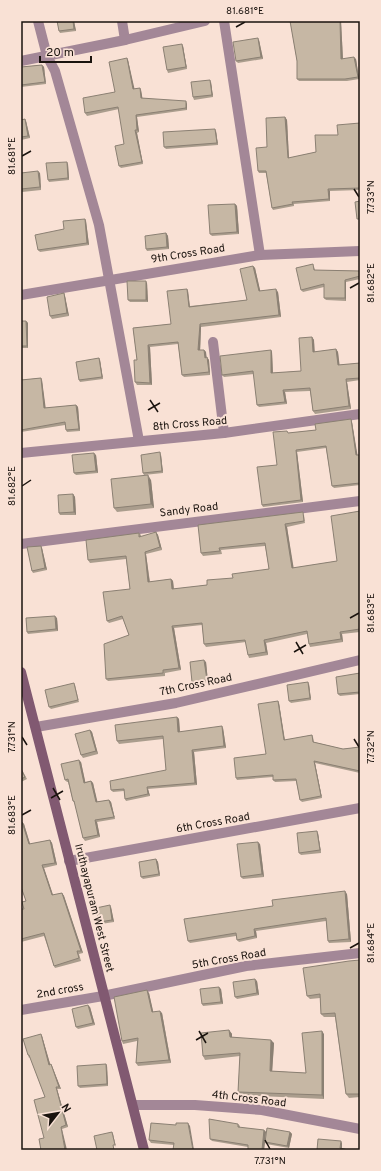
<svg xmlns="http://www.w3.org/2000/svg" width="381" height="1171" font-family="Overpass,sans-serif">
<rect width="100%" height="100%" fill="#f9e1d5"/>
<g fill="none" stroke-linecap="round" stroke-linejoin="round">
<!-- street -->
<g stroke="#a38797" stroke-width="10">
<polyline points="38,21 47,56 55,71 99,225 139,441"/>
<polyline points="122,21 125,40"/>
<polyline points="224,21 260,255"/>
<polyline points="21,61 125,40 205,21"/>
<polyline points="21,295 260,255 360,251"/>
<polyline points="213,342 224,433"/>
<polyline points="21,453 224,433 360,414"/>
<polyline points="21,544 360,501"/>
<polyline points="36,727 176,703 360,660"/>
<polyline points="69,861 360,808"/>
<polyline points="21,1010 103,996 246,966 360,953"/>
<polyline points="134,1105 195,1105 262,1110 360,1129"/>
</g>
<!-- secondary -->
<polyline stroke="#815971" stroke-width="10" points="21,672 144,1150"/>
</g>
<!-- wall -->
<g fill="#aa9d8d">
<polygon points="57,21 74,21 76,31 60,33 59,31"/>
<polygon points="290,21 341,21 343,59 356,59 359,79 347,81 299,81 297,79 297,61"/>
<polygon points="259,40 263,59 238,63 236,61"/>
<polygon points="183,46 187,69 168,73 167,70"/>
<polygon points="127,58 128,60 134,89 140,88 141,90 142,98 187,104 187,110 137,117 139,132 137,133 143,164 121,168 119,166 124,144 119,109 87,116 85,113 115,92"/>
<polygon points="42,65 44,67 46,84 21,87 21,67"/>
<polygon points="211,82 213,97 194,100 193,97"/>
<polygon points="285,117 287,120 289,158 316,152 338,135 360,123 360,190 330,191 330,201 294,204 294,206 273,210 272,208 266,173 259,173 258,171 267,147"/>
<polygon points="25,119 26,121 30,138 21,140 21,120"/>
<polygon points="216,131 218,145 166,149 164,147"/>
<polygon points="68,164 69,180 49,182 48,180"/>
<polygon points="40,173 41,190 22,192 21,189"/>
<polygon points="235,204 237,206 239,234 212,236 210,234"/>
<polygon points="85,219 86,221 89,245 40,252 38,250 64,229"/>
<polygon points="166,233 168,236 169,249 147,251 146,249"/>
<polygon points="253,266 255,268 260,291 278,292 281,317 201,327 200,350 204,350 206,352 206,357 209,360 210,375 184,377 182,375 178,344 150,347 152,385 137,385 135,382 137,360 133,328 171,324 187,289 188,291 190,306 247,300"/>
<polygon points="314,267 315,270 360,271 360,279 346,282 346,301 326,300 324,298 324,287 303,292 301,290"/>
<polygon points="147,283 148,302 130,302 128,300"/>
<polygon points="64,293 65,296 69,316 52,319 50,316"/>
<polygon points="21,321 26,321 28,323 28,348 21,348"/>
<polygon points="312,337 314,340 314,352 336,349 338,352 339,365 360,363 360,380 347,382 351,409 315,414 313,411 310,391 285,392 287,404 259,407 257,405 254,374 224,377 222,375 271,350 272,352 273,373 301,371"/>
<polygon points="99,358 100,360 103,379 80,382 79,380"/>
<polygon points="41,378 42,380 45,408 76,405 78,407 80,431 67,432 66,430 65,425 21,432 21,380"/>
<polygon points="351,419 352,422 357,455 360,455 360,485 334,488 332,486 326,448 297,452 303,502 263,507 262,505 289,433 316,430"/>
<polygon points="96,455 98,473 76,475 74,473"/>
<polygon points="161,455 163,473 144,475 143,473"/>
<polygon points="151,480 154,508 117,512 114,508"/>
<polygon points="73,494 75,497 76,515 60,515 59,513"/>
<polygon points="360,511 360,632 342,634 343,642 310,647 309,644 307,634 266,643 268,655 249,658 248,655 246,642 206,647 204,644 202,625 174,628 181,670 165,673 165,676 108,681 106,679 129,635 123,619 109,623 107,621 130,589 126,559 90,563 88,560 139,533 141,535 141,537 156,532 158,535 162,550 146,554 150,582 171,579 173,581 174,589 207,585 233,578 269,569 265,546 221,550 222,554 203,556 201,553 304,515 305,523 287,527 293,568 337,561"/>
<polygon points="41,546 42,548 47,570 33,573 32,571"/>
<polygon points="57,618 58,631 28,634 27,632"/>
<polygon points="206,662 208,682 194,684 192,682"/>
<polygon points="360,673 360,694 340,696 338,694"/>
<polygon points="309,684 311,700 291,703 289,701"/>
<polygon points="75,685 79,702 51,709 49,707"/>
<polygon points="278,701 279,703 285,740 312,735 313,737 314,742 343,749 360,747 360,773 315,763 322,798 302,802 300,800 296,781 275,782 273,780 273,777 237,780 236,778 266,754"/>
<polygon points="177,717 179,719 180,732 223,728 226,748 194,752 197,785 148,789 150,796 126,801 125,799 124,791 113,792 111,790 166,770 163,739 119,744 117,741"/>
<polygon points="90,730 92,732 98,754 83,758 81,755"/>
<polygon points="81,762 85,782 91,781 93,783 97,802 109,800 111,802 115,819 97,822 100,837 85,841 83,838 75,803 73,801 68,782 67,782 65,780"/>
<polygon points="21,768 27,779 21,782"/>
<polygon points="22,822 24,824 30,844 50,840 52,843 57,865 44,868 53,895 62,893 64,896 83,953 79,954 81,961 55,968 54,966 44,936 21,942 21,909 24,909 26,901"/>
<polygon points="318,833 321,853 301,855 299,853"/>
<polygon points="260,844 264,877 243,879 241,877"/>
<polygon points="156,859 158,862 160,876 143,879 141,877"/>
<polygon points="347,894 351,942 329,943 328,941 326,921 256,931 257,938 239,942 237,940 236,936 190,943 188,941 273,906"/>
<polygon points="111,907 114,922 101,924 99,922"/>
<polygon points="360,960 360,1097 349,1098 346,1094 335,1017 324,1017 321,1014 320,998 310,999 307,996"/>
<polygon points="257,981 259,995 237,999 235,997"/>
<polygon points="221,989 223,1004 203,1006 202,1004"/>
<polygon points="149,993 153,1012 162,1013 171,1063 138,1066 136,1063 137,1041 123,1044 122,1041"/>
<polygon points="90,1007 95,1025 78,1029 76,1027"/>
<polygon points="229,1030 232,1034 232,1037 274,1043 272,1071 306,1073 324,1034 324,1099 241,1095 238,1092 240,1056 205,1060 203,1056"/>
<polygon points="42,1036 50,1064 52,1066 61,1089 57,1089 68,1127 62,1129 44,1138 45,1097 30,1057 29,1058 28,1055"/>
<polygon points="106,1064 107,1066 108,1086 80,1088 78,1086"/>
<polygon points="238,1124 240,1126 240,1128 264,1130 266,1132 265,1139 290,1132 292,1134 289,1148 266,1144 265,1142 264,1150 248,1150 248,1147 212,1141 210,1139"/>
<polygon points="190,1126 174,1145 151,1143 149,1140"/>
</g>
<!-- shaded-wall -->
<g fill="#8b8073">
<polygon points="73,21 74,21 76,31 74,29"/>
<polygon points="340,21 341,21 343,61 341,59"/>
<polygon points="258,38 259,40 263,59 261,57"/>
<polygon points="182,44 183,46 187,69 186,67"/>
<polygon points="354,57 356,59 359,79 358,77"/>
<polygon points="127,58 128,60 135,91 133,89"/>
<polygon points="42,65 44,67 46,84 45,82"/>
<polygon points="210,80 211,82 213,97 212,95"/>
<polygon points="140,88 141,90 143,101 141,98"/>
<polygon points="186,101 187,104 187,110 186,108"/>
<polygon points="136,115 137,117 139,132 137,130"/>
<polygon points="285,117 287,120 289,160 288,158"/>
<polygon points="25,119 26,121 30,138 28,136"/>
<polygon points="215,129 216,131 218,145 217,143"/>
<polygon points="135,130 137,133 143,164 142,162"/>
<polygon points="67,162 68,164 69,180 68,178"/>
<polygon points="38,171 40,173 41,190 40,187"/>
<polygon points="328,189 330,191 330,201 329,199"/>
<polygon points="235,204 237,206 239,234 237,232"/>
<polygon points="85,219 86,221 89,245 87,243"/>
<polygon points="166,233 168,236 169,249 167,247"/>
<polygon points="253,266 255,268 261,294 259,291"/>
<polygon points="345,280 346,282 346,301 345,298"/>
<polygon points="146,281 147,283 148,302 146,300"/>
<polygon points="187,289 188,291 190,309 189,307"/>
<polygon points="276,289 278,292 281,317 279,315"/>
<polygon points="64,293 65,296 69,316 67,313"/>
<polygon points="26,321 28,323 28,348 27,346"/>
<polygon points="200,324 201,327 200,353 198,350"/>
<polygon points="312,337 314,340 315,354 313,352"/>
<polygon points="148,345 150,347 152,385 150,383"/>
<polygon points="336,349 338,352 340,368 338,365"/>
<polygon points="204,350 206,352 207,360 205,358"/>
<polygon points="271,350 272,352 273,376 271,373"/>
<polygon points="207,357 209,360 210,375 209,372"/>
<polygon points="99,358 100,360 103,379 102,377"/>
<polygon points="41,378 42,380 46,410 44,408"/>
<polygon points="346,379 347,382 351,409 349,406"/>
<polygon points="283,390 285,392 287,404 285,402"/>
<polygon points="76,405 78,407 80,431 79,429"/>
<polygon points="351,419 352,422 358,458 356,455"/>
<polygon points="296,450 297,452 303,502 301,500"/>
<polygon points="160,452 161,455 163,473 162,471"/>
<polygon points="94,453 96,455 98,473 96,471"/>
<polygon points="148,475 151,480 154,508 151,504"/>
<polygon points="73,494 75,497 76,515 74,512"/>
<polygon points="285,524 287,527 294,570 292,568"/>
<polygon points="156,532 158,535 162,550 160,547"/>
<polygon points="41,546 42,548 47,570 45,568"/>
<polygon points="145,552 146,554 150,585 148,582"/>
<polygon points="171,579 173,581 174,592 172,589"/>
<polygon points="55,616 57,618 58,631 56,629"/>
<polygon points="172,626 174,628 181,670 179,668"/>
<polygon points="340,632 342,634 343,642 341,639"/>
<polygon points="264,640 266,643 268,655 266,652"/>
<polygon points="204,660 206,662 208,682 207,680"/>
<polygon points="308,682 309,684 311,700 310,698"/>
<polygon points="278,701 279,703 285,742 284,740"/>
<polygon points="177,717 179,719 180,734 178,732"/>
<polygon points="222,726 223,728 226,748 224,746"/>
<polygon points="90,730 92,732 98,754 96,751"/>
<polygon points="192,750 194,752 197,785 195,783"/>
<polygon points="79,760 81,762 86,785 84,783"/>
<polygon points="314,761 315,763 322,798 321,796"/>
<polygon points="91,781 93,783 98,804 96,802"/>
<polygon points="147,787 148,789 150,796 148,794"/>
<polygon points="109,800 111,802 115,819 114,817"/>
<polygon points="95,820 97,822 100,837 98,835"/>
<polygon points="22,822 24,824 31,847 29,844"/>
<polygon points="317,831 318,833 321,853 320,850"/>
<polygon points="50,840 52,843 57,865 55,863"/>
<polygon points="258,842 260,844 264,877 262,874"/>
<polygon points="156,859 158,862 160,876 159,874"/>
<polygon points="42,865 44,868 54,898 52,895"/>
<polygon points="345,891 347,894 351,942 349,939"/>
<polygon points="62,893 64,896 83,953 81,951"/>
<polygon points="110,905 111,907 114,922 112,920"/>
<polygon points="254,929 256,931 257,938 255,936"/>
<polygon points="255,979 257,981 259,995 257,993"/>
<polygon points="219,987 221,989 223,1004 221,1002"/>
<polygon points="147,990 149,993 154,1015 152,1012"/>
<polygon points="88,1005 90,1007 95,1025 93,1023"/>
<polygon points="160,1011 162,1013 171,1063 169,1060"/>
<polygon points="229,1030 232,1034 232,1041 230,1037"/>
<polygon points="322,1031 324,1034 324,1099 322,1095"/>
<polygon points="41,1034 42,1036 51,1067 49,1065"/>
<polygon points="271,1040 274,1043 272,1074 270,1071"/>
<polygon points="51,1064 52,1066 61,1089 59,1087"/>
<polygon points="106,1064 107,1066 108,1086 107,1084"/>
<polygon points="56,1087 57,1089 68,1127 66,1125"/>
<polygon points="188,1123 190,1126 194,1150 193,1150"/>
<polygon points="61,1127 62,1129 67,1150 65,1150"/>
<polygon points="264,1130 266,1132 264,1150 262,1150"/>
<polygon points="112,1132 113,1134 116,1147 115,1145"/>
<polygon points="290,1132 292,1134 289,1148 287,1146"/>
<polygon points="341,1141 342,1143 342,1150 340,1148"/>
</g>
<!-- building -->
<g fill="#c6b7a4" stroke="#8b8073">
<polygon points="57,21 73,21 74,29 59,31"/>
<polygon points="290,21 340,21 341,59 354,57 358,77 345,79 297,79 297,61"/>
<polygon points="258,38 261,57 236,61 233,42"/>
<polygon points="182,44 186,67 167,70 163,47"/>
<polygon points="127,58 133,89 140,88 141,98 186,101 186,108 136,115 137,130 135,130 142,162 119,166 115,146 124,144 118,107 85,113 83,98 115,92 109,62"/>
<polygon points="42,65 45,82 21,85 21,67"/>
<polygon points="210,80 212,95 193,97 191,82"/>
<polygon points="285,117 288,158 316,152 315,135 338,135 337,125 360,123 360,188 328,189 329,199 292,202 293,204 272,208 266,171 258,171 256,148 267,147 266,118"/>
<polygon points="25,119 28,136 21,137 21,120"/>
<polygon points="215,129 217,143 164,147 163,132"/>
<polygon points="67,162 68,178 48,180 46,163"/>
<polygon points="38,171 40,187 21,189 21,173"/>
<polygon points="360,201 360,219 357,219 355,202"/>
<polygon points="235,204 237,232 210,234 208,205"/>
<polygon points="85,219 87,243 38,250 35,235 64,229 63,221"/>
<polygon points="166,233 167,247 146,249 145,236"/>
<polygon points="313,264 314,270 360,271 360,276 345,280 345,298 324,298 324,284 301,290 296,268"/>
<polygon points="253,266 259,291 276,289 279,315 200,324 198,350 204,350 205,358 207,357 209,372 182,375 178,342 148,345 150,383 135,382 134,360 137,360 133,328 171,324 167,291 187,289 189,307 247,300 240,269"/>
<polygon points="127,281 146,281 146,300 128,300"/>
<polygon points="64,293 67,313 50,316 47,297"/>
<polygon points="21,321 26,321 27,346 21,346"/>
<polygon points="312,337 313,352 336,349 338,365 360,363 360,378 346,379 349,406 313,411 310,388 283,390 285,402 257,405 253,371 222,375 220,356 271,350 271,373 301,371 299,338"/>
<polygon points="99,358 102,377 79,380 76,362"/>
<polygon points="41,378 44,408 76,405 79,429 66,430 65,422 21,430 21,380"/>
<polygon points="351,419 356,455 360,455 360,483 332,486 326,446 296,450 301,500 262,505 257,467 277,465 273,432 287,431 288,433 316,430 315,424"/>
<polygon points="160,452 162,471 143,473 141,455"/>
<polygon points="94,453 96,471 74,473 72,455"/>
<polygon points="148,475 151,504 114,508 111,479"/>
<polygon points="73,494 74,512 59,513 58,495"/>
<polygon points="360,511 360,629 340,632 341,639 309,644 307,631 264,640 266,652 248,655 245,640 204,644 202,623 172,626 179,668 163,670 163,673 106,679 104,644 129,635 122,616 107,621 103,592 130,589 126,556 88,560 86,540 139,533 139,537 156,532 160,547 145,552 148,582 171,579 172,589 207,585 207,580 233,578 232,574 269,569 265,543 219,548 220,551 201,553 198,525 303,512 304,521 285,524 292,568 337,561 331,516"/>
<polygon points="41,546 45,568 32,571 27,547"/>
<polygon points="55,616 56,629 27,632 26,618"/>
<polygon points="204,660 207,680 192,682 190,662"/>
<polygon points="360,673 360,692 338,694 336,677"/>
<polygon points="308,682 310,698 289,701 287,685"/>
<polygon points="74,683 78,700 49,707 45,690"/>
<polygon points="278,701 284,740 312,735 313,742 343,749 360,747 360,771 314,761 321,796 300,800 296,779 273,780 273,775 236,778 234,758 266,754 258,704"/>
<polygon points="177,717 178,732 222,726 224,746 192,750 195,783 147,787 148,794 125,799 124,789 111,790 110,781 166,770 163,736 117,741 115,725"/>
<polygon points="90,730 96,751 81,755 75,734"/>
<polygon points="79,760 84,783 91,781 96,802 109,800 114,817 95,820 98,835 83,838 74,801 73,801 68,779 65,780 61,764"/>
<polygon points="21,769 25,777 21,779"/>
<polygon points="21,822 22,822 29,844 50,840 55,863 42,865 52,895 62,893 81,951 77,951 79,958 54,966 44,933 21,939 21,909 24,909 22,902 26,901 21,887"/>
<polygon points="317,831 320,850 299,853 297,833"/>
<polygon points="258,842 262,874 241,877 237,844"/>
<polygon points="156,859 159,874 141,877 139,862"/>
<polygon points="345,891 349,939 328,941 326,918 254,929 255,936 237,940 236,933 188,941 184,919 273,906 272,900"/>
<polygon points="110,905 112,920 99,922 96,908"/>
<polygon points="360,960 360,1094 346,1094 335,1013 321,1014 320,994 307,996 303,968 349,961"/>
<polygon points="255,979 257,993 235,997 233,982"/>
<polygon points="219,987 221,1002 202,1004 200,989"/>
<polygon points="147,990 152,1012 160,1011 169,1060 136,1063 138,1038 122,1041 114,997"/>
<polygon points="88,1005 93,1023 76,1027 72,1009"/>
<polygon points="229,1030 230,1037 271,1040 270,1071 306,1073 302,1033 322,1031 322,1095 238,1092 240,1053 203,1056 201,1033"/>
<polygon points="41,1034 49,1065 51,1064 59,1087 56,1087 66,1125 61,1127 65,1150 41,1150 39,1139 44,1138 34,1100 45,1097 29,1055 28,1055 23,1039"/>
<polygon points="106,1064 107,1084 78,1086 77,1066"/>
<polygon points="209,1119 238,1124 238,1127 264,1130 262,1150 248,1150 248,1145 210,1139"/>
<polygon points="151,1123 176,1125 176,1123 188,1123 193,1150 173,1150 174,1143 149,1140"/>
<polygon points="267,1128 290,1132 287,1146 265,1142"/>
<polygon points="112,1132 115,1145 113,1145 114,1150 97,1150 94,1136"/>
<polygon points="318,1139 341,1141 340,1148 348,1150 317,1150"/>
</g>
<!-- ticks -->
<path fill="none" stroke="#1a130e" stroke-width="1.5" d="M236 27 245 22M22 156 31 151M354 189 359 197M350 288 359 283M150 400 158 412M148 410 160 403M22 486 31 480M350 618 359 613M296 642 303 654M294 652 306 645M22 737 27 745M354 739 359 747M53 788 60 800M51 798 63 791M22 815 31 810M350 948 359 943M199 1031 206 1043M196 1040 208 1033M265 1140 270 1149"/>
<g text-anchor="middle" dominant-baseline="central" stroke-width="4" stroke-linejoin="round" paint-order="stroke">
<!-- street labels -->
<g font-size="11" fill="#1a130e" stroke="#f9e1d5">
<text transform="translate(188 254) rotate(-9)">9th Cross Road</text>
<text transform="translate(190 424) rotate(-5)">8th Cross Road</text>
<text transform="translate(189 510) rotate(-7)">Sandy Road</text>
<text transform="translate(196 685) rotate(-12)">7th Cross Road</text>
<text transform="translate(213 823) rotate(-10)">6th Cross Road</text>
<text transform="translate(94 908) rotate(76)">Iruthayapuram West Street</text>
<text transform="translate(229 959) rotate(-10)">5th Cross Road</text>
<text transform="translate(60 991) rotate(-10)">2nd cross</text>
<text transform="translate(249 1099) rotate(7)">4th Cross Road</text>
</g>
</g>
<!-- border -->
<rect width="381" height="1171" fill="none" stroke="#f9e1d5" stroke-width="44"/>
<!-- north arrow -->
<g transform="translate(58 1113) rotate(59)" stroke="#f9e1d5" stroke-width="3" paint-order="stroke">
<path d="M0-3L7 15L0 10L-7 15Z" fill="#1a130e"/>
<text y="-6" font-size="11" font-weight="bold" text-anchor="middle" fill="#1a130e">N</text>
</g>
<!-- scale -->
<path d="M40 56v6h51v-6" fill="none" stroke="#1a130e" stroke-width="2"/>
<text x="46" y="56" font-size="12" fill="#1a130e" stroke="#f9e1d5" stroke-width="3" paint-order="stroke">20 m</text>
<rect x="22" y="22" width="337" height="1127" fill="none" stroke="#1a130e" stroke-width="1.5"/>
<g font-size="10" text-anchor="middle" fill="#1a130e">
<text x="245" y="14">81.681°E</text>
<text transform="translate(11 156) rotate(-90)" y="4">81.681°E</text>
<text transform="translate(370 197) rotate(-90)" y="4">7.733°N</text>
<text transform="translate(370 283) rotate(-90)" y="4">81.682°E</text>
<text transform="translate(11 486) rotate(-90)" y="4">81.682°E</text>
<text transform="translate(370 613) rotate(-90)" y="4">81.683°E</text>
<text transform="translate(11 737) rotate(-90)" y="4">7.731°N</text>
<text transform="translate(370 747) rotate(-90)" y="4">7.732°N</text>
<text transform="translate(11 815) rotate(-90)" y="4">81.683°E</text>
<text transform="translate(370 943) rotate(-90)" y="4">81.684°E</text>
<text x="270" y="1164">7.731°N</text>
</g>
</svg>
